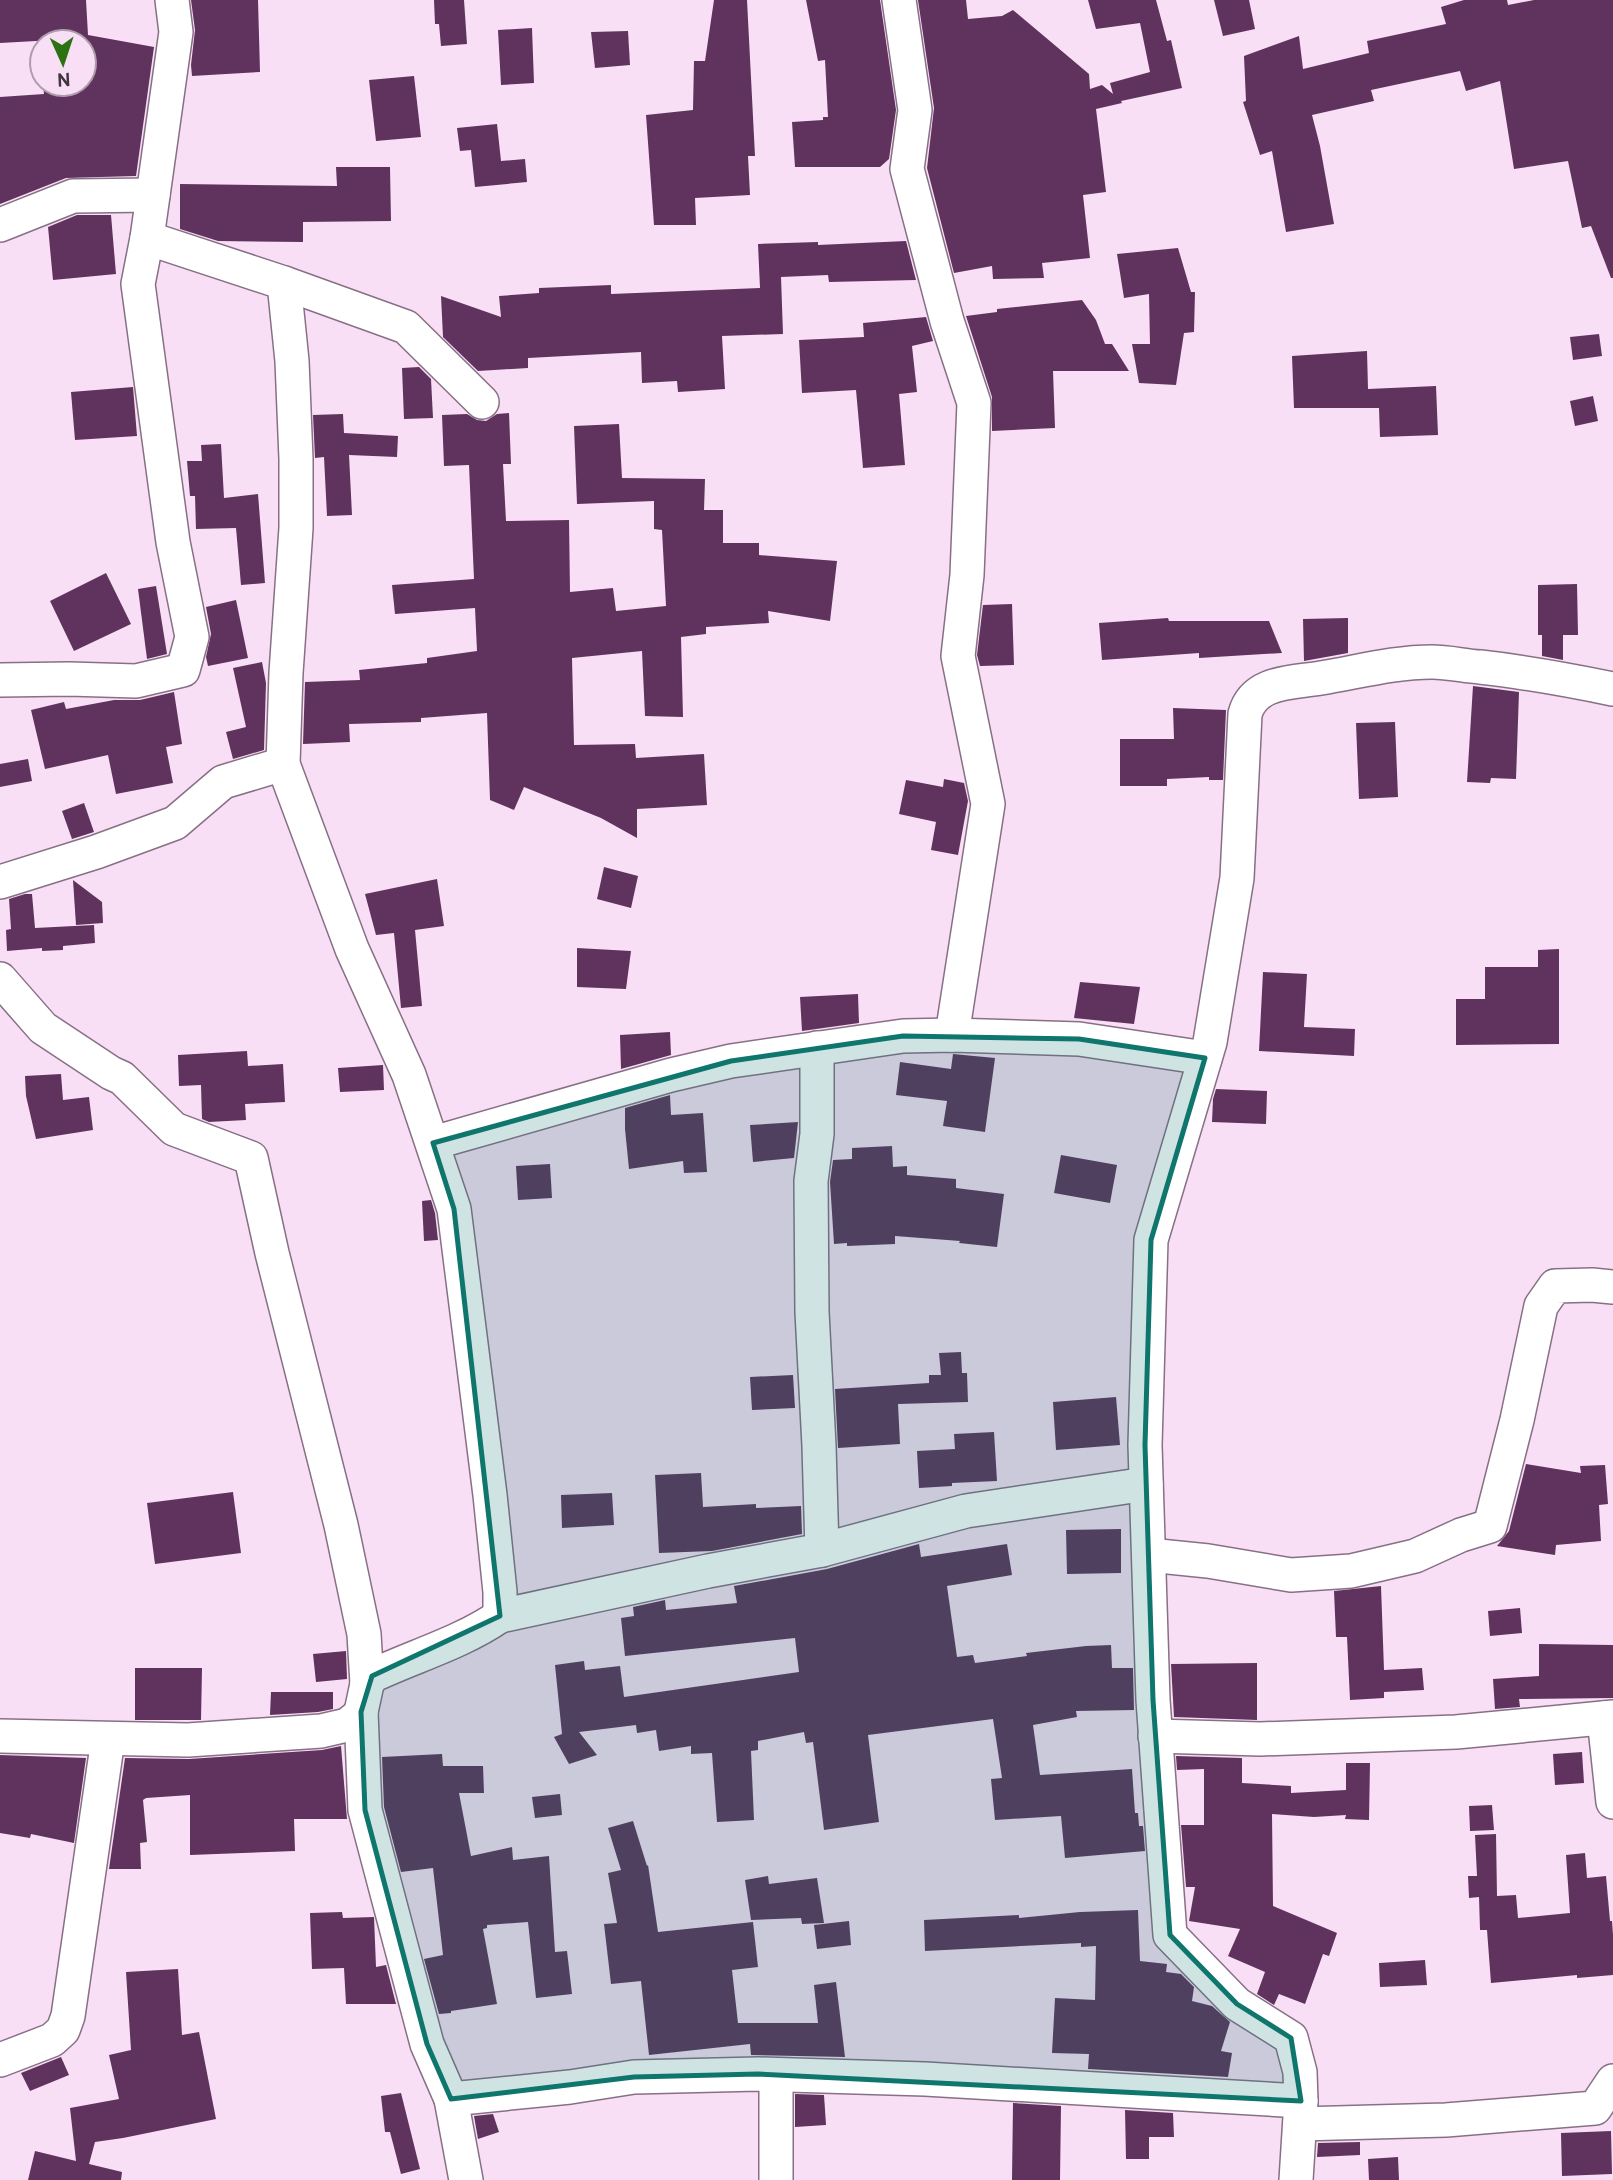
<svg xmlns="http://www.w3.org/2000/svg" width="1613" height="2180" font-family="Overpass,sans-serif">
<rect width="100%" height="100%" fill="#f9dff6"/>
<!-- building -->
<g fill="#5f335d">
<polygon points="0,0 86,0 88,35 154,47 136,176 66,178 0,204 0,97 44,94 43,84 84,84 84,42 36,41 0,43"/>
<polygon points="191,0 258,0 260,72 192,76 191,65 195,30"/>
<polygon points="434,0 464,0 467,44 441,46 439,24 435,24"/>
<polygon points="714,0 747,0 755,156 748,156 750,195 695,198 696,225 654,225 646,115 693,110 694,61 705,61"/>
<polygon points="806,0 880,0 896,110 889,159 880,167 795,167 792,122 823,120 823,117 828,117 825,60 818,61"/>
<polygon points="918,0 966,0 968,19 1002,16 1013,10 1089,74 1090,89 1102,85 1113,94 1110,83 1150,72 1140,23 1096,29 1088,0 1156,0 1167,41 1171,40 1182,88 1121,101 1122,103 1096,109 1106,192 1083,195 1090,258 1042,263 1044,278 993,279 992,266 954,273 927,168 934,108"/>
<polygon points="1214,0 1249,0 1255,29 1223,36"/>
<polygon points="1464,0 1507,0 1508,5 1534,0 1613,0 1613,278 1611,278 1591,226 1582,228 1568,161 1514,169 1500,81 1466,91 1460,71 1371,90 1374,101 1312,115 1320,146 1334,224 1286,232 1272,151 1260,155 1243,102 1246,101 1244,56 1299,36 1303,69 1369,53 1367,41 1446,24 1441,7"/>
<polygon points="532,28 534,83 501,85 498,30"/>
<polygon points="628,31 630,65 595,68 591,32"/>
<polygon points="414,76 421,137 376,141 369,80"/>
<polygon points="497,124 501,161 525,159 527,182 475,187 471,150 460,151 457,128"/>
<polygon points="336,167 390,167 391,221 303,222 303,242 218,241 180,229 180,184 337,186"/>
<polygon points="77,215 111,215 116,274 53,280 48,227"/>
<polygon points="906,241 916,280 829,282 828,275 781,277 783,334 722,336 725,389 678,392 677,381 642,383 641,352 528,358 528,368 478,371 443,337 441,296 501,317 499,296 539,293 539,288 611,285 611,294 760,288 758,244 818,242 818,245"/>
<polygon points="1178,248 1191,292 1195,292 1194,332 1184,333 1176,385 1139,383 1132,344 1150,344 1149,294 1124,298 1117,254"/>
<polygon points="1082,300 1096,320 1105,344 1112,344 1129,371 1053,371 1055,428 992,431 992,397 966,316 997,312 997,309"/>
<polygon points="926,317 933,341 912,346 917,392 899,394 905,465 863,468 856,390 802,393 799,340 864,337 863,323"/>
<polygon points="1599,334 1602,356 1573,360 1570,337"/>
<polygon points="1367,351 1368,389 1436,386 1438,435 1380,437 1379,408 1294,408 1292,356"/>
<polygon points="419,367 431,379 433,418 404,419 402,368"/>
<polygon points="133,387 137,436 75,440 71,392"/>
<polygon points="1593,396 1598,421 1575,426 1570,401"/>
<polygon points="509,413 511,464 503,464 506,521 569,520 570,592 613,588 616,611 666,606 662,530 654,529 654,501 577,504 574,426 619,424 622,478 705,479 704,510 723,510 723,543 759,543 759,555 837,561 830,621 768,611 769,623 706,627 706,634 681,637 683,717 645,716 642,651 572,658 574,745 635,744 636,758 704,754 707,805 637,809 637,838 601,818 524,787 514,810 490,800 487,713 421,718 421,722 349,724 350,742 303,744 305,682 360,680 359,670 427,663 427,658 477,651 475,608 395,614 392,585 474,579 469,465 444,466 442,415 467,414 477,420 486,421 497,414"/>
<polygon points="343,414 344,433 398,436 397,457 349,455 352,515 327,516 324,457 315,458 313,415"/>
<polygon points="221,444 224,498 258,494 265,583 241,585 236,528 196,529 195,496 190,496 187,461 202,461 201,445"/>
<polygon points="106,573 131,624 74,651 50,601"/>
<polygon points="1577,584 1578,635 1563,635 1563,660 1542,656 1542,635 1538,635 1538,585"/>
<polygon points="156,586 167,654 147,659 138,589"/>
<polygon points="236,600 248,658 208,666 206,657 211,634 206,607"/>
<polygon points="1012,604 1014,665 980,666 977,655 983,605"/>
<polygon points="1168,618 1169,621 1269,621 1282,653 1199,658 1199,653 1102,660 1099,623"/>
<polygon points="1348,618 1348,653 1304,661 1303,619"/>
<polygon points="262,662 266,683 264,750 233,759 226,732 246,727 233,668"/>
<polygon points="1473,686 1519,692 1516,779 1491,778 1490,783 1467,782"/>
<polygon points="174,692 182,744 166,747 173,783 116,794 108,755 45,769 31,710 64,702 66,709 114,700 140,700"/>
<polygon points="1173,708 1226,710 1223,780 1209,780 1209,777 1167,779 1167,786 1120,786 1120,739 1174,739"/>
<polygon points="1395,722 1398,797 1359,799 1356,723"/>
<polygon points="28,759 32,781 0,787 0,764"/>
<polygon points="944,779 964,783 968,801 958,855 931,850 936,822 899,814 906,780 943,787"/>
<polygon points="84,803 94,832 72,839 62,811"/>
<polygon points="604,867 638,876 631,908 597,899"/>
<polygon points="437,879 444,926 415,930 422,1006 401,1008 394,933 376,935 365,894"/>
<polygon points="73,880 102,902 103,923 76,925"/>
<polygon points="25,894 32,894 35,928 94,925 95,943 63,946 63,950 42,951 42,948 7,951 6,930 11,929 9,899"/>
<polygon points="577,948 631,951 626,989 577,987"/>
<polygon points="1559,949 1559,1044 1456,1045 1456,999 1485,999 1485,967 1538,967 1538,950"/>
<polygon points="1263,972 1307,974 1304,1027 1355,1029 1354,1056 1259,1051"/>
<polygon points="1080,982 1140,987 1134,1024 1074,1018"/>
<polygon points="858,994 859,1023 802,1031 800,997"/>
<polygon points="670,1032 671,1055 621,1069 620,1035"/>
<polygon points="247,1051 248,1066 283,1064 285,1102 245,1104 246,1120 209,1122 202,1119 201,1085 179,1086 178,1055"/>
<polygon points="953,1054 995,1058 985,1132 943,1126 947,1101 896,1095 900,1062 951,1069"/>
<polygon points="383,1065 384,1090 340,1092 338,1068"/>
<polygon points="61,1074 63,1100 89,1097 93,1130 36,1139 26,1096 25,1076"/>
<polygon points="1216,1089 1267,1091 1266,1124 1212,1122 1213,1099"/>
<polygon points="670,1095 671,1115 703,1113 707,1172 684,1173 683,1161 629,1169 625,1129 625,1108"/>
<polygon points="798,1122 794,1158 753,1162 750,1125"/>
<polygon points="892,1146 893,1167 907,1166 907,1175 956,1179 956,1188 1004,1194 997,1247 959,1243 960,1241 895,1236 895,1244 847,1246 847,1243 834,1244 830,1182 833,1160 852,1159 852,1148"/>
<polygon points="1061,1155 1117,1165 1110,1203 1054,1193"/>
<polygon points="550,1164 552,1198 518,1200 516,1166"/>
<polygon points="431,1200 435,1213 438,1240 424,1241 422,1201"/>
<polygon points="961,1352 962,1373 967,1373 968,1402 898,1404 900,1444 838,1448 835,1389 929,1383 929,1375 941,1375 939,1353"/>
<polygon points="793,1375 795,1408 752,1410 750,1377"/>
<polygon points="1116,1397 1120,1445 1056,1450 1053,1402"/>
<polygon points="994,1432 997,1481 952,1483 952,1486 919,1488 917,1451 955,1449 954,1434"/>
<polygon points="1526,1464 1581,1473 1580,1466 1605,1465 1608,1504 1599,1505 1601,1541 1556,1545 1555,1555 1497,1546 1509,1531"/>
<polygon points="701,1473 703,1507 756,1504 756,1508 801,1506 802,1534 712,1551 659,1553 655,1475"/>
<polygon points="233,1492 241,1553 155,1564 147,1503"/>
<polygon points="612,1493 614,1525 562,1528 561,1495"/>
<polygon points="1121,1529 1121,1573 1067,1574 1066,1530"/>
<polygon points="919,1544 921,1557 1007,1544 1012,1575 947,1586 957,1657 973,1655 975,1663 1027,1656 1026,1653 1086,1646 1111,1645 1112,1668 1133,1668 1134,1710 1076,1711 1077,1717 1033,1725 1040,1775 1132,1769 1135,1813 1138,1813 1139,1826 1143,1826 1145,1851 1065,1858 1061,1816 995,1820 991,1779 1002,1778 993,1719 868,1735 879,1822 824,1830 813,1742 806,1743 804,1732 758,1741 758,1750 751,1751 754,1820 717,1822 712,1753 691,1754 691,1746 659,1751 656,1730 637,1733 636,1725 579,1732 597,1755 569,1764 554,1737 562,1734 555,1665 584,1661 585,1670 620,1666 624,1697 799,1672 795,1638 625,1656 621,1618 634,1616 633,1607 665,1600 666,1610 737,1603 734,1586 827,1569"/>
<polygon points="1381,1586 1384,1670 1422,1668 1424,1690 1384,1692 1384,1698 1350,1700 1347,1637 1336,1637 1334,1591"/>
<polygon points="1520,1608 1522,1633 1490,1636 1488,1611"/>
<polygon points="1539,1644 1613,1645 1613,1698 1519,1699 1520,1707 1495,1709 1493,1679 1539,1676"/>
<polygon points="346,1651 347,1679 316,1682 313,1654"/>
<polygon points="1257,1663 1257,1720 1174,1717 1171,1664"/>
<polygon points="135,1668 202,1668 201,1720 135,1720"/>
<polygon points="271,1692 333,1692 333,1709 318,1712 270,1715"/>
<polygon points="341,1746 347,1819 294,1819 295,1851 190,1855 190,1795 146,1798 143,1800 147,1842 140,1843 141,1869 109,1869 125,1758 189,1759 322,1750"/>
<polygon points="1582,1752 1584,1783 1555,1785 1553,1754"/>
<polygon points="442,1754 443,1766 483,1766 484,1793 459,1793 471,1856 512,1847 513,1860 549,1856 555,1952 567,1951 572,1994 536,1998 528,1922 487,1925 487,1928 483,1929 497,2004 451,2011 451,2013 439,2014 424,1959 443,1955 433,1868 401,1872 384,1807 382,1757"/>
<polygon points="0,1755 86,1758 74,1843 31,1834 30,1838 0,1833"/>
<polygon points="1176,1756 1242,1758 1242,1783 1291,1786 1291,1793 1346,1790 1346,1763 1370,1763 1369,1820 1345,1819 1346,1815 1314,1817 1272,1814 1273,1906 1337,1933 1329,1956 1323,1954 1305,2004 1279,1994 1274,2005 1257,1994 1265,1972 1228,1956 1240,1929 1189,1921 1195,1887 1186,1887 1181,1825 1204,1825 1204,1769 1177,1770"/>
<polygon points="560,1794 562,1815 535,1818 532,1797"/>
<polygon points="1492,1805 1494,1830 1470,1831 1469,1806"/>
<polygon points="633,1821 647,1866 648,1865 658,1932 753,1922 758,1967 732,1970 738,2023 818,2023 814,1985 836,1982 845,2057 751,2055 750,2044 649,2055 641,1981 611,1984 604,1924 617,1923 608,1873 621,1870 608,1828"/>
<polygon points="1496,1834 1497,1896 1516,1895 1518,1918 1570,1913 1566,1855 1585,1853 1587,1878 1606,1876 1610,1921 1612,1921 1613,1935 1613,1975 1577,1978 1577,1975 1491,1983 1487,1930 1480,1930 1479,1897 1469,1898 1468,1876 1477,1876 1475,1835"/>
<polygon points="768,1876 769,1884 817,1878 824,1923 802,1924 801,1918 751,1920 745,1880"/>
<polygon points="1138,1910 1140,1961 1167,1964 1166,1972 1181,1974 1194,1987 1192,2001 1212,2006 1230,2022 1221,2051 1232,2053 1228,2077 1088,2069 1089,2054 1052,2053 1055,1998 1095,2000 1096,1946 1081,1947 1081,1943 925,1951 924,1920 1019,1915 1019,1918 1080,1912"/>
<polygon points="342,1912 343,1918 374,1917 376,1967 386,1965 396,2004 346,2004 344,1968 312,1969 310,1913"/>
<polygon points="849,1921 851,1945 817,1949 814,1925"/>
<polygon points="1425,1960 1427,1985 1380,1987 1379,1963"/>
<polygon points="178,1969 182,2035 199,2032 216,2119 123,2138 95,2142 89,2164 122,2172 121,2180 28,2180 35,2151 76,2161 70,2108 119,2099 109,2055 131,2050 126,1972"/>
<polygon points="61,2057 69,2075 30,2091 21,2073"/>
<polygon points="401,2093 420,2169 401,2174 390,2132 385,2132 381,2096"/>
<polygon points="795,2094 824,2095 826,2125 795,2127"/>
<polygon points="1013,2103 1061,2106 1060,2180 1012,2180"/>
<polygon points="1125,2110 1173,2113 1174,2137 1149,2137 1149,2159 1126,2159"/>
<polygon points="493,2114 499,2132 478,2139 474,2116"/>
<polygon points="1611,2131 1612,2174 1562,2176 1561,2133"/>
<polygon points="1360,2142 1360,2155 1317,2157 1318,2143"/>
<polygon points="1398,2157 1399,2180 1369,2180 1368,2159"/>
</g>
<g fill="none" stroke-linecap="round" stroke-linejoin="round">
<!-- minor casing -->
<g stroke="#877085" stroke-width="36">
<g id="minor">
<polyline points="899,0 915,110 907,169 947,321 974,403 967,575 958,656 988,804 952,1035"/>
<polyline points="0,225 73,196 153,195"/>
<polyline points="284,283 406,327 482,402"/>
<polyline points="0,680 69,679 136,681 183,670 192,637 173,542 138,284 147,238 176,32 172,0"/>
<polyline points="0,882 96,852 175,823 223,782 283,764"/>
<polyline points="0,979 43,1028 111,1073 122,1078 174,1129 251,1158 272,1253 341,1525 364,1634 367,1684"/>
<polyline points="817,1048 817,1134 811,1181 812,1312 819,1446 822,1550"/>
<polyline points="433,1143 671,1075 731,1061 903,1036 952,1035 1079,1039 1205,1058"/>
<polyline points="1149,1555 1208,1561 1291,1575 1351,1571 1415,1556 1461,1535 1490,1526 1517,1420 1541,1306 1555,1286 1592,1285 1613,1287"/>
<polyline points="500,1616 708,1571 822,1550 966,1511 1146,1484"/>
<polyline points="361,1712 365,1810 427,2044 451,2099 570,2087 634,2077 758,2074 925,2079 1301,2101"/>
<polyline points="1604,1718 1613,1802"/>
<path d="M0 1736 188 1740 321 1731 347 1725 356 1718 361 1712 367 1684 372 1676C414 1656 461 1643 500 1616V1592L490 1495 454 1209 409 1075 352 949 283 764 286 673 296 528V459L292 361 284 283 147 238"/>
<polyline points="1155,1736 1260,1739 1456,1732 1613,1717"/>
<polyline points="0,2060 52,2040 63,2030 68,2016 108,1739"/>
<polyline points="451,2099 466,2180"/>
<polyline points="1300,2124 1446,2120 1595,2108 1613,2081"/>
<polyline points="776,2180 776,2075"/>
<path d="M1296 2180 1301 2101 1300 2072 1291 2038 1237 2004 1170 1935 1153 1700 1145 1445 1151 1240 1210 1042 1237 878 1245 714C1254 681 1291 683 1321 678 1358 672 1394 662 1432 662 1448 662 1465 666 1480 667 1525 672 1569 680 1613 689"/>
</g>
</g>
<!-- minor -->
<use href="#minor" stroke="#fff" stroke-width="33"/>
</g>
<!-- marked area -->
<path fill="#0f766e" fill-opacity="0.2" stroke="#0f766e" stroke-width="5" stroke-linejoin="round" d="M903 1036 1079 1039 1205 1058 1151 1240 1145 1445 1153 1700 1170 1935 1237 2004 1291 2038 1301 2101 758 2074 634 2077 451 2099 427 2044 365 1810 361 1712 372 1676 500 1616 454 1209 433 1143 731 1061Z"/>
<!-- north arrow -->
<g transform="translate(63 63) rotate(177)"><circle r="33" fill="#f9dff6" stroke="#af9bad" stroke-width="2"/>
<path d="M0-5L12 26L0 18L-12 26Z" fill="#2c7213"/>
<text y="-10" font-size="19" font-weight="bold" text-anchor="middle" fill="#40363f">N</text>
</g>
</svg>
